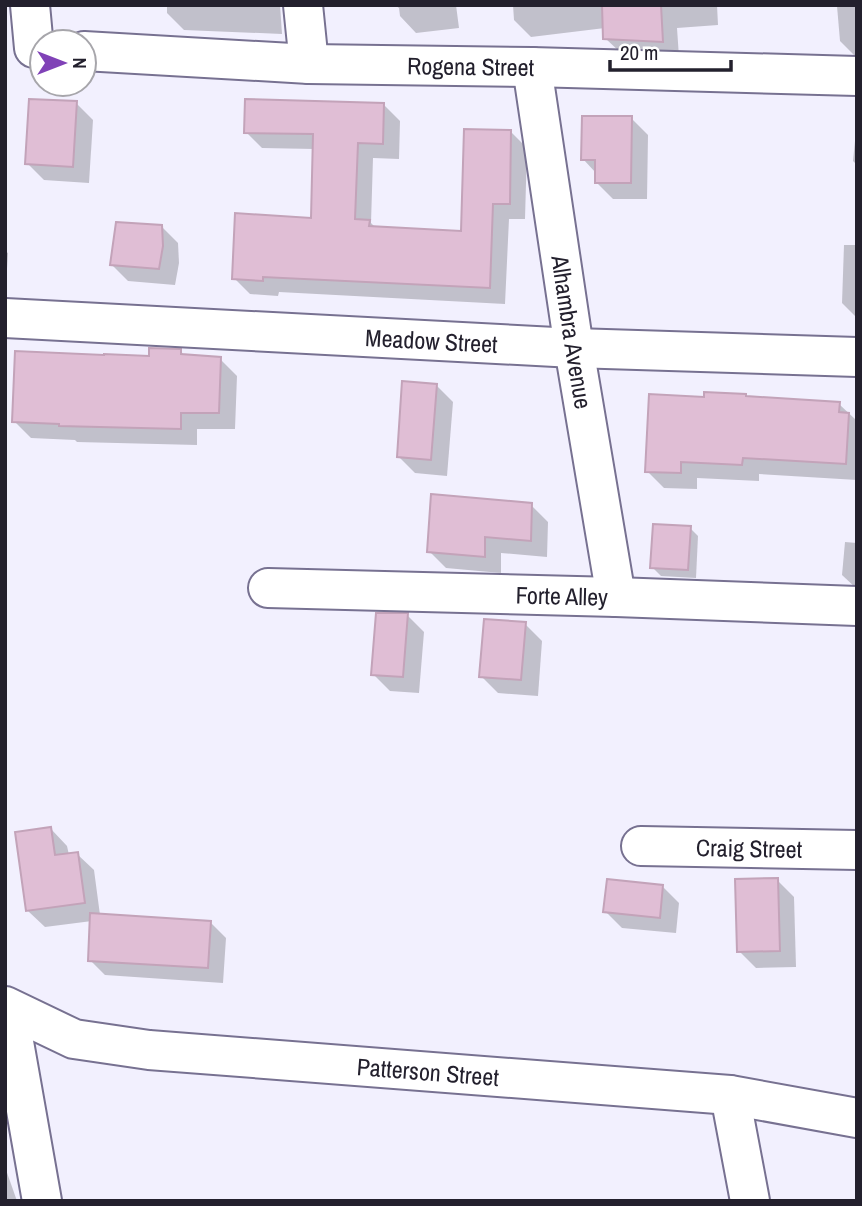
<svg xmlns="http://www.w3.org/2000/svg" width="862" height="1206" font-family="'Archivo Narrow',sans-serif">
<rect width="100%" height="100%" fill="#f2f0fe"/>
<!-- shadow -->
<g fill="#0003">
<polygon points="167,5 280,5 282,34 184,30 167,13"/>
<polygon points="395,5 456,5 459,28 416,33 400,16 399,8"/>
<polygon points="513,5 717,5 718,25 677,28 679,57 622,54 605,38 605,28 531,37 514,20"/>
<polygon points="857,5 857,55 854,55 840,41 837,6"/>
<polygon points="76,103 93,120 89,183 44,180 27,163"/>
<polygon points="384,105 400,121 399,159 373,158 371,223 376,228 463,233 511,132 527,148 525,219 509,219 505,304 279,292 278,296 250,294 234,278 312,220 314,149 262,148 246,132"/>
<polygon points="631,118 648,135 647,199 613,199 596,182 596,173 583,159"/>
<polygon points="856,131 857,131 857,165 853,161"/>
<polygon points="161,226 178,243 179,263 175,285 128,281 112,265"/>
<polygon points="844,245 857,245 857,318 842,303"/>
<polygon points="5,251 8,253 6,285 5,285"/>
<polygon points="180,351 186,356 220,359 237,376 235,429 197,429 197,445 77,442 75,440 31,438 14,421 151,358"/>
<polygon points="436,385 453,402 447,476 415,473 398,456"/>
<polygon points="706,399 839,404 856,420 857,423 857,480 759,474 759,481 697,478 697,489 664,488 647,471"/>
<polygon points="531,505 548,522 547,557 501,553 501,573 446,568 429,551"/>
<polygon points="690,528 698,536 696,578 661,576 652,567"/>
<polygon points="845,542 857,543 857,589 842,575"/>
<polygon points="407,615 424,632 419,693 390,691 373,674"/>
<polygon points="525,624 542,641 538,696 498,693 481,676"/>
<polygon points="51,829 67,846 69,855 77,854 94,870 100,915 210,922 226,938 223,983 105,975 90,960 92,921 45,927 28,911"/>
<polygon points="777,880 794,897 796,967 756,968 739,951"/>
<polygon points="662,886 679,903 676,933 622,928 605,911"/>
<polygon points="5,1167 17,1201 5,1201"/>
</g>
<!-- building -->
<g fill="#e0bed5" stroke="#c3a3b9" stroke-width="2">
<polygon points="602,5 661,5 663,42 603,39"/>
<polygon points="29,99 77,101 73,167 25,164"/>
<polygon points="245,99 384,103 383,144 358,143 355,219 370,220 369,226 461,231 464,129 511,130 510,204 493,204 490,288 263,277 263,281 232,279 235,213 311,218 313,134 244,133"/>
<polygon points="582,116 632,116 631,183 595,183 595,160 581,160"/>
<polygon points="116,222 162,225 163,246 159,269 110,265"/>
<polygon points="149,348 181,349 181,354 221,357 219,413 181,413 181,429 59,426 59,424 12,422 15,351 104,355 104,354 149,356"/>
<polygon points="402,381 437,384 431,460 397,457"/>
<polygon points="704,392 746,394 746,396 840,402 839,412 849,413 846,464 743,458 742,465 681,462 681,473 645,472 649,394 704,397"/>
<polygon points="431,494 532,503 531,541 485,537 485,557 427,552"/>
<polygon points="653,524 691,526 688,570 650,568"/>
<polygon points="376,613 408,613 403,677 371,675"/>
<polygon points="484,619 526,622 521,680 479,677"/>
<polygon points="51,827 55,855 78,852 85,903 26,911 15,832"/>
<polygon points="778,878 780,951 737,952 735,879"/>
<polygon points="607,879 663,885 660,918 603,912"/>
<polygon points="90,913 211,921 208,968 88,961"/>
</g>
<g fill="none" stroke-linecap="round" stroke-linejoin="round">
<!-- minor casing -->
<g stroke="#777191" stroke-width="42">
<g id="minor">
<polyline points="30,5 34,48"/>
<polyline points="303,5 309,64"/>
<path id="s1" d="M84 51 309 64 532 67 857 76"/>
<path id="s2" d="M532 67 574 348 616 597"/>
<path id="s3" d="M5 318 574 348 857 357"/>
<path id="s4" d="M268 588 616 597 857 606"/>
<path id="s5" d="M641 846 857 850"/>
<path id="s6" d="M5 1006 74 1039 149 1050 730 1095 857 1118"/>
<polyline points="8,1008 42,1201"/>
<polyline points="730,1095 750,1201"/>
</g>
</g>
<!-- minor -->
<use href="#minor" stroke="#fff" stroke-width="38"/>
</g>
<g text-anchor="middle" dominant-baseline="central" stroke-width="5" stroke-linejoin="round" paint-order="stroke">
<!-- street labels -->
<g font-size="24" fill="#23202d" stroke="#fff">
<text stroke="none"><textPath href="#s1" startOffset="387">Rogena Street</textPath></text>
<text stroke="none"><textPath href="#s2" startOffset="268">Alhambra Avenue</textPath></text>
<text stroke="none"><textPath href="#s3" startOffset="427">Meadow Street</textPath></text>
<text stroke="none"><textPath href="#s4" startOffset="294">Forte Alley</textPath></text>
<text stroke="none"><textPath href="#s5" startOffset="108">Craig Street</textPath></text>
<text stroke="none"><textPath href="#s6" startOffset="432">Patterson Street</textPath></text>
</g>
</g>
<!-- border -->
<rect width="862" height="1206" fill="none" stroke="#23202d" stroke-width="14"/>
<!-- north arrow -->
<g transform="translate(63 63) rotate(90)"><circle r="33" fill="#ffffff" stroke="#a7a6ab" stroke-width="2"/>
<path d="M0-5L12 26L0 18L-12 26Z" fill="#8042b7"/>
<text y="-10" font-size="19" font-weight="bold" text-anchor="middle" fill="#23202d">N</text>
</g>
<!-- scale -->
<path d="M610 60v10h121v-10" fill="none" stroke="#23202d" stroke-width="3.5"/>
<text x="620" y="60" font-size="21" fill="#23202d" stroke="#ffffff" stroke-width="5" paint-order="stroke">20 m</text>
</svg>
